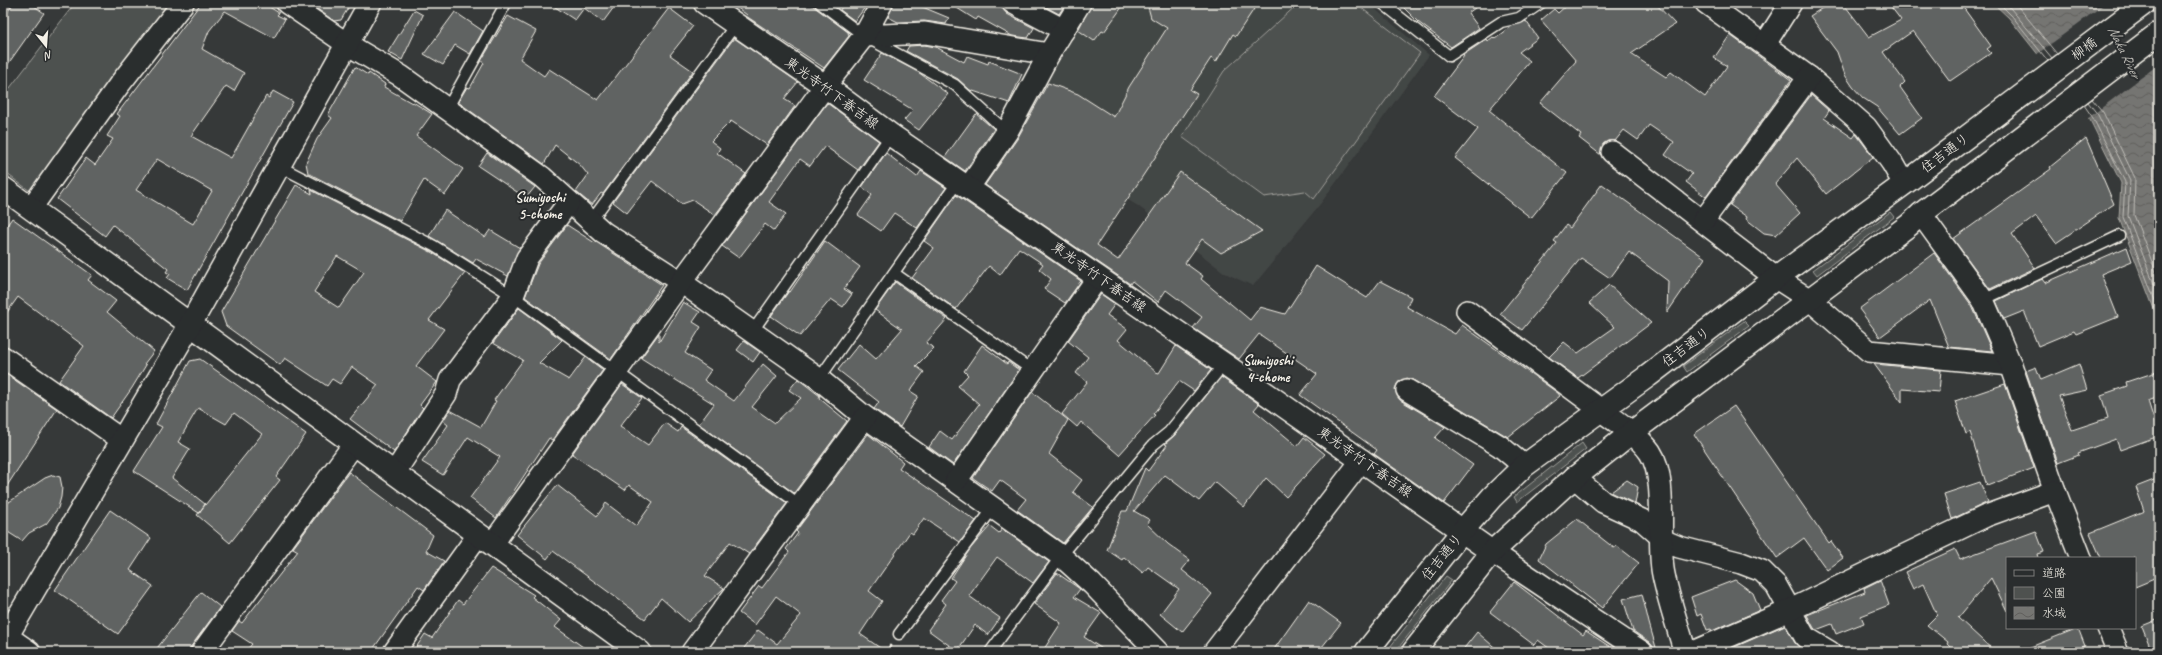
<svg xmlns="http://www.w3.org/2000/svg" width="2162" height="655" font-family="Caveat,'Klee One',sans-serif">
<defs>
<pattern id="water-waves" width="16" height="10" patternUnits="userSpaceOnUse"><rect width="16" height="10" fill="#757572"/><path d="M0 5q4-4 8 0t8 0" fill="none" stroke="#5f5e5c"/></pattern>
</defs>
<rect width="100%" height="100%" fill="#363939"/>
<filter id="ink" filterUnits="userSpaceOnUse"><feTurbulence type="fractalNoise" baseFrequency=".025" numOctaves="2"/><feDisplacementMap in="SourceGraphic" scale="8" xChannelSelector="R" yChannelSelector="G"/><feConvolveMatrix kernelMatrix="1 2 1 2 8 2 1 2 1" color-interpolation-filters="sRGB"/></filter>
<g filter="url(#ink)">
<!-- built -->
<polygon fill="#434645" points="1087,3 1368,3 1429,55 1321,203 1253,286 1225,273 1138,206 1016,131"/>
<!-- green -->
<g fill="#4e514f" stroke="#a1a19c">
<polygon points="75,3 173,3 30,191 3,171 3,97"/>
<polygon points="1299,3 1355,3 1420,53 1314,199 1305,191 1264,197 1182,137 1224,71"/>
<polygon points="1890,212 1894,217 1817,275 1813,270"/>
<polygon points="1744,321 1749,326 1687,372 1683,366"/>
<polygon points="1582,443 1586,449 1517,502 1514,497"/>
<polygon points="1446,576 1452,580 1395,652 1386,652"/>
</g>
<!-- water -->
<polygon fill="url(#water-waves)" stroke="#a8a7a1" points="1993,3 2159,3 2159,322 2119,218 2121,183 2090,120 2009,18"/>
<!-- pier -->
<polygon fill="#363939" points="2106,3 2159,3 2159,64 2087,119 2036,55"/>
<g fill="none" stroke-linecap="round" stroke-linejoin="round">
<!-- shore -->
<g stroke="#c1bfb9" stroke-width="1">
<polyline points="1999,3 2012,16 2048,61"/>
<polyline points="2006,3 2052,58"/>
<polyline points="2015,3 2057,54"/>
<polyline points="2092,99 2103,112 2135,178 2134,215 2159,280"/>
<polyline points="2088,102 2098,115 2130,180 2128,216 2159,297"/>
<polyline points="2084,105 2093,118 2125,182 2123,217 2159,311"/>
</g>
</g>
<!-- building -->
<g fill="#616362" stroke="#f4f1e8" fill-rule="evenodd">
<polygon points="14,3 30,3 44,13 3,71 3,18"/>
<path d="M201 3H263L279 13 277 15 285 19 274 38 225 11 209 31 202 49 244 73 234 91 226 86 191 136 231 158 266 96 269 98 273 91 293 102 187 290 167 278 170 274 166 272 168 269 113 225 105 236 57 199 86 158 95 165 113 139 107 136 120 116 117 114ZM157 159 212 191 193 224 136 190Z"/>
<polygon points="309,3 351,3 341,20 334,21"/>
<polygon points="549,3 617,3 603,22 584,8 575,20"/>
<polygon points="731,3 809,3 848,32 849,36 824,68 746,16 747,15"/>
<polygon points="844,3 868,3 855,21 840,10"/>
<polygon points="894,3 913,3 949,18 946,24 924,21 898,22 888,17"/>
<polygon points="949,3 998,3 1007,14 1034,28 1028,38 1012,36 978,17 976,20"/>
<polygon points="1039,3 1066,3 1059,14"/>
<polygon points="1092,3 1125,3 1104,32 1102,31 1094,41 1078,30"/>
<polygon points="1147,3 1258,3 1236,36 1233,34 1216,62 1211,58 1190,90 1197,94 1097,245 1118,260 1180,172 1262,231 1221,253 1202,239 1185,263 1203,276 1201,279 1250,320 1260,307 1285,314 1316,266 1367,298 1380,281 1411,297 1407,307 1455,334 1462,325 1558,393 1560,396 1508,437 1413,380 1407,378 1397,384 1395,390 1400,400 1445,427 1435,438 1473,465 1444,503 1374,454 1377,450 1300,395 1317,374 1259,334 1239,359 1193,328 1202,317 1166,290 1158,302 1132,281 1130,284 985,185 1017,139 1048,83 1078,94 1114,117 1129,87 1167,28 1151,18"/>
<polygon points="1399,3 1482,3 1468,13 1479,28 1451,47 1418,22"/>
<polygon points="1569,3 1655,3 1675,24 1631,54 1666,77 1671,72 1705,97 1727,66 1714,58 1730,35 1791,80 1706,197 1686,182 1692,174 1665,155 1674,142 1649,125 1638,140 1624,130 1615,141 1608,141 1603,144 1601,155 1579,138 1581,135 1540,103 1576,61 1541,20 1554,9 1558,13"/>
<polygon points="1830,3 1843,3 1869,37 1901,20 1888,3 1960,3 1991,46 1987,49 1991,53 1950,81 1913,31 1883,52 1905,82 1900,87 1922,118 1900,134 1877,107 1863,98 1853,87 1845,75 1837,52 1810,16"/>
<polygon points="669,8 693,26 670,55 693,71 603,194 601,193 592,205 576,192 588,175 580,165 555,145 544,164 458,102 467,87 470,88 484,63 481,61 508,16 536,31 520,59 544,76 549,69 598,100"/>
<polygon points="414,10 423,15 402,60 388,52"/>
<polygon points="455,12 483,31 470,54 455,45 443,65 424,54"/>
<polygon points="1526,21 1538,38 1519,52 1530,61 1489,110 1567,173 1531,218 1455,158 1478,129 1434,96 1464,56 1463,55 1487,39 1488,41 1493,37 1495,39 1512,26"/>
<polygon points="734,38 798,82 784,99 795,106 767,145 731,121 711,141 720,148 717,153 746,174 715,215 693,200 682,204 652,181 627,213 613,202"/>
<polygon points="924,45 936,47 964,62 967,56 988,64 989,61 1022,74 1009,103 970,90 958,79 906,51 909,46"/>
<polygon points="882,53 918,72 948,94 919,130 904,120 913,110 864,80"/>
<polygon points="355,67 368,75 369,73 385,84 384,87 412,103 413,102 432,114 416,136 463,169 445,195 424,180 400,221 308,173 306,163 317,139 332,118 328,115"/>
<polygon points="1811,95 1829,111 1824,118 1853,138 1856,134 1873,157 1826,194 1797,158 1775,184 1800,213 1776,235 1764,233 1746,219 1747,217 1730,205"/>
<polygon points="827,103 879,141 858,170 825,146 810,166 800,159 769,202 786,214 774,231 765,224 739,258 722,246"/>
<polygon points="976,114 994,129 965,171 945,157"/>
<polygon points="2086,138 2114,204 2056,243 2036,216 2012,234 2035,268 1990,289 1953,239 2051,169 2050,167"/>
<polygon points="487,153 535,187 526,198 478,166"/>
<polygon points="886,153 917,177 921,171 946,188 917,228 894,213 881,231 858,215 872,195 862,187"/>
<polygon points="1602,184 1705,258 1667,313 1668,281 1629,252 1610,278 1581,258 1522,330 1500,314 1557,243 1554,241 1566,225 1570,228"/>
<path d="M296 185 312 194 311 190 431 252 465 273 429 320 444 329 416 366 437 382 420 405 423 408 394 452 350 419 378 385 352 367 340 384 332 379 327 386 285 358 280 365 226 326 221 312ZM337 256 364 272 339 308 314 292Z"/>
<polygon points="956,195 1081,281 1065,303 1044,289 1051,279 1039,269 1043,264 1019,248 1000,275 989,266 956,309 912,278 934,248 924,241"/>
<polygon points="445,210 485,237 490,230 520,248 508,276 476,259 473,263 429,236"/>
<polygon points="12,218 92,275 88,280 116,301 107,312 154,351 144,364 146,365 132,388 111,418 59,381 84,346 18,297 3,318 3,231"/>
<polygon points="567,225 595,243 596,242 662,285 611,359 525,297 538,264"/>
<polygon points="825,241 860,267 844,289 852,294 843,307 831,299 800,336 771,316 789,291 790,292"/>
<polygon points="2127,247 2132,261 2101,274 2118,317 2076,334 2074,331 2038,346 2024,311 2004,319 1996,301 2042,279 2045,283"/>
<polygon points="1934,253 1972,306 1992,351 1949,347 1930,300 1880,337 1859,309"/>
<polygon points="895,282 947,319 926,343 934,348 916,366 924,372 910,391 918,396 900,427 874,409 879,402 838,370 859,344 876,359 902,329 875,310"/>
<polygon points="1609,285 1651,323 1578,378 1549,357 1564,342 1578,353 1615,327 1589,303"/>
<polygon points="1101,294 1115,304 1107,315 1127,329 1118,340 1156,372 1159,373 1176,346 1211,370 1194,391 1179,381 1153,414 1155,415 1119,455 1081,422 1077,427 1062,414 1087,382 1076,373 1088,357 1068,341"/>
<polygon points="683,302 700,312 693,322 701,327 685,353 711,370 704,380 734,401 763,364 777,376 752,407 775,423 801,398 789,390 798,379 820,396 819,398 847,421 794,493 699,424 714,404 641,358 659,333 659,342"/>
<polygon points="519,308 562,340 539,363 569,380 586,357 603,370 552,440 549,438 496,518 470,498 500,457 468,437 443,475 422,462 448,425 443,421 450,410 481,427 496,401 494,400 523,360 493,343"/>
<polygon points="744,341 760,352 753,362 737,350"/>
<polygon points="982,345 1007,364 1008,362 1019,370 953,465 929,447 940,431 952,440 979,404 958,386 968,375 964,371"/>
<polygon points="200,359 306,434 276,477 280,480 230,543 197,515 262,434 234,413 226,424 198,408 178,442 190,449 172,478 205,504 199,513 134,471 162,427 156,424 190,361"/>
<polygon points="1874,364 1941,370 1939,392 1902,389 1902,402"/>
<polygon points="2079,364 2087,390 2059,396 2072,430 2108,418 2101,395 2127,386 2126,382 2159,371 2159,397 2148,401 2159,436 2120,450 2116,439 2078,453 2079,455 2058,463 2026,371 2036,367 2041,380"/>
<polygon points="3,372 57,409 3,492"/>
<polygon points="1221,377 1259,404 1254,410 1297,446 1304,437 1325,454 1286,497 1266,478 1244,507 1215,482 1199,501 1165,475 1134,511 1150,520 1147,524 1168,544 1190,560 1182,570 1212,594 1182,632 1160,614 1179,589 1148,567 1143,573 1124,557 1122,560 1107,550 1122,511 1127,511 1145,468 1148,471 1167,445 1165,444 1177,433"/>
<polygon points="622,384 642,398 620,426 648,445 665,423 678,432 681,427 787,503 749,554 730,542 705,576 724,588 688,622 661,598 645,619 553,551 547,559 517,535 557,485 597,516 606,503 636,526 653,502 629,485 625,490 572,454"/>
<polygon points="2005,384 2034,468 1987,486 1970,432 1966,434 1955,401"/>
<polygon points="1032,392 1068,420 1049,454 1082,480 1073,492 1093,507 1063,543 1017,510 1026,499 1000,480 992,491 973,478"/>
<polygon points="1734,406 1829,543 1831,541 1843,558 1827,570 1804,538 1777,558 1694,434"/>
<polygon points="868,434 903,462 899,468 976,521 960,542 924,518 913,534 910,532 869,591 882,601 860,634 886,652 741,652 758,630 777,644 801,615 776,596 755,625 739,613 759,586 762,588 789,552 786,549 798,533 796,531"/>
<polygon points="349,472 433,535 426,551 444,561 424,590 418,586 371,652 245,652 252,644 232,631 239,621 242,623 298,551 293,548"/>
<polygon points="53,475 60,477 62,487 61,497 58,508 46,524 29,533 22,541 3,529 3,506 45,478"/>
<polygon points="2159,478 2159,577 2135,587 2135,558 2101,558 2090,533 2144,511 2136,487"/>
<polygon points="1627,480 1638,487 1635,504 1611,492"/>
<polygon points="1980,482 1988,502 1952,519 1944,494"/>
<polygon points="110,510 151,538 130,570 153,586 118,634 55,590"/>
<polygon points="1577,519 1614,548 1617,546 1639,563 1602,608 1539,559 1546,544"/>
<polygon points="990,526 999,533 1002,529 1049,562 1033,583 997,557 969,596 1000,618 988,635 975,625 957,651 928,630 946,604 941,600 955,581 951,578 970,549"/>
<polygon points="2036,531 2044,552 2037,554 2038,558 2007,558 2007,611 1991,578 1958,618 1995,652 1955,652 1947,644 1948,642 1927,625 1937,615 1923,584 1913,589 1905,572 1955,549 1960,559"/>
<polygon points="491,568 534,595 532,597 561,620 555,627 590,652 413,652 425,634 432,638 458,600 463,604"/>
<polygon points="1057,573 1080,589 1074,597 1101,613 1084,637 1107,652 1042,652 1061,623 1034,604"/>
<polygon points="1735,580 1753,593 1760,610 1712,631 1711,629 1707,630 1701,614 1697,616 1691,597"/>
<polygon points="1880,580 1889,605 1861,616 1864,623 1836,634 1832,624 1816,630 1814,628 1807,615 1865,592 1864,588"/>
<polygon points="1514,582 1583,635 1586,631 1618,652 1554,652 1538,640 1534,645 1490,612"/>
<polygon points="201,592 220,607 187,652 154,652"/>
<polygon points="1642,594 1649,623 1657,651 1649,642 1633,631 1623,599"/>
<polygon points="1309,600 1341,623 1318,652 1272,652"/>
<polygon points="2159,619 2159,652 2152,652 2142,626"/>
<polygon points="1785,625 1795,643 1800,648 1792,652 1723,652"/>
<polygon points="2078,628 2085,646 2070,652 2018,652"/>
<polygon points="1477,632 1500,652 1461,652"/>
</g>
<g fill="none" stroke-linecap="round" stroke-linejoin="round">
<!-- lane casing -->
<g stroke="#f4f1e8" stroke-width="13">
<g id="lane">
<polyline points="820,3 864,36 955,85 1007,132"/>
<polyline points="1382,3 1449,56 1501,22 1519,18 1541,3"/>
<polyline points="447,109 506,3"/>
<polyline points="279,166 434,246 513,296 800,505"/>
<polyline points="591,221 736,24"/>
<polyline points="894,273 1033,371"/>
<polyline points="1983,300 2119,236"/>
<polyline points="752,332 891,135"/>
<polyline points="819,379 959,180"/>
<polyline points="899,634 994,507"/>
<polyline points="990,652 1061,556 1153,445 1169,432 1224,364"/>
</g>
</g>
<!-- street casing -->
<g stroke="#f4f1e8" stroke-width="24">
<g id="street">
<polyline points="287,3 347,44 401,76 542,177 603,232 681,282 819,379 865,417 1061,556 1092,584 1158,652"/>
<polyline points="1013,3 1064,30"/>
<polyline points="1706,3 1809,77 1866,127 1892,163 1904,184"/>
<polyline points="864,36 925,33 1049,54"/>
<polyline points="1765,44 1791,3"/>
<polyline points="1612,152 1776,278 1810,300 1869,351 2011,365"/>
<polyline points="969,187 1007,132 1049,54 1080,3"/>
<polyline points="31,208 119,85 183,3"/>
<polyline points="1921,214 1983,300 2011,365 2055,491 2081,558"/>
<polyline points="1703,221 1809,77"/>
<polyline points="1467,311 1601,410"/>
<polyline points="3,357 122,440"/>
<polyline points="1407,390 1500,446 1524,466"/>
<polyline points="395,472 446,394 450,380 513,296 527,258 569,202"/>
<polyline points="1574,477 1603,502 1642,520 1667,542 1679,547 1741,563 1762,571 1776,585 1805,637 1830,652"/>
<polyline points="956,481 1098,277"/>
<polyline points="493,543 681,282 825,86 864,36 882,3"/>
<polyline points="1492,552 1642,652"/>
<polyline points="2108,628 2118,652"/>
<polyline points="202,652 354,444"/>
<polyline points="394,652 478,535"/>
<polyline points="692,652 865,417"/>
<polyline points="1214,652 1362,460"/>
<polyline points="1693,652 1790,610 1986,516 2055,491"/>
</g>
</g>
<!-- secondary casing -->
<g stroke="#f4f1e8" stroke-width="25">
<g id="secondary">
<polyline points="705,3 825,86 891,135 1224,364 1492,552"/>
<polyline points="3,188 640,652"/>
<path d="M1601 410C1617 422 1638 435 1650 452 1668 479 1657 539 1663 572 1668 599 1678 626 1685 652"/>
<polyline points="3,634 29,652"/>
<polyline points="7,636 190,325 370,3"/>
<polyline points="1366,652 1463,530 1492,497 1524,466 1648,376 1776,278 1904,184 2145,3"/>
<polyline points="1413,652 1492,552 1563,487 1631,433 1909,225 1921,214 2159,33"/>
</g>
</g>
<!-- path -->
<polyline stroke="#f4f1e8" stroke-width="2.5" stroke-dasharray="3 3" stroke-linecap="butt" points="885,652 891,645"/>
<!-- lane -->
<use href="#lane" stroke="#2a2d2e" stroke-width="10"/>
<!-- street -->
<use href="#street" stroke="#2a2d2e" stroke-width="21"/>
<!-- secondary -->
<use href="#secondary" stroke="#2a2d2e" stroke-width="22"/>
</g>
</g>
<g text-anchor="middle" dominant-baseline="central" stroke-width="4" stroke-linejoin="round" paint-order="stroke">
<!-- street labels -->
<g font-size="14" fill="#f4f1e8" stroke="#2a2d2e">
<text transform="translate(2084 49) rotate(-37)">柳橋</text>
<text transform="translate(832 93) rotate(36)">東光寺竹下春吉線</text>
<text transform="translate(1945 153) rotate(-37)">住吉通り</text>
<text transform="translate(1099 277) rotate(35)">東光寺竹下春吉線</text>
<text transform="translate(1686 347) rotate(-37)">住吉通り</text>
<text transform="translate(1365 462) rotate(35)">東光寺竹下春吉線</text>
<text transform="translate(1442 557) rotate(-51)">住吉通り</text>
</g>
<!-- water labels -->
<g font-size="15" font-style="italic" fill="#b4b3ad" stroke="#2a2d2e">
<text transform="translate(2124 52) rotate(64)">Naka River</text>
</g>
<!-- neighbourhood labels -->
<g font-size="15" font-weight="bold" fill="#f4f1e8" stroke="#2a2d2e">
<text x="540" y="197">Sumiyoshi<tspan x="540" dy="17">5-chome</tspan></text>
<text x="1268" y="360">Sumiyoshi<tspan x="1268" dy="17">4-chome</tspan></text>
</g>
</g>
<!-- margin -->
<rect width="2162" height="655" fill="none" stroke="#2a2d2e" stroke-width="16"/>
<rect x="8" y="8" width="2146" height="639" fill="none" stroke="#f4f1e8" stroke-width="1.5" filter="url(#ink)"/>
<!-- legend -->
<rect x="2006" y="557" width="130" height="72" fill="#2a2d2e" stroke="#7b7b78"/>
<rect x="2014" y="570" width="20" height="6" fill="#2a2d2e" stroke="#7b7b78"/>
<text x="2042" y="577" font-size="12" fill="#f4f1e8">道路</text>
<rect x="2014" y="587" width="20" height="12" fill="#4e514f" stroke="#7b7b78"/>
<text x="2042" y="597" font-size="12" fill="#f4f1e8">公園</text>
<rect x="2014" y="607" width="20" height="12" fill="url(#water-waves)" stroke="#7b7b78"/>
<text x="2042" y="617" font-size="12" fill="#f4f1e8">水域</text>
<!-- north arrow -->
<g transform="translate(46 46) rotate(163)" stroke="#2a2d2e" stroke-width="3" paint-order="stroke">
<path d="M0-3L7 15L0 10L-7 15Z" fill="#f4f1e8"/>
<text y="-6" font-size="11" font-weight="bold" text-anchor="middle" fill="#f4f1e8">N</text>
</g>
</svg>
